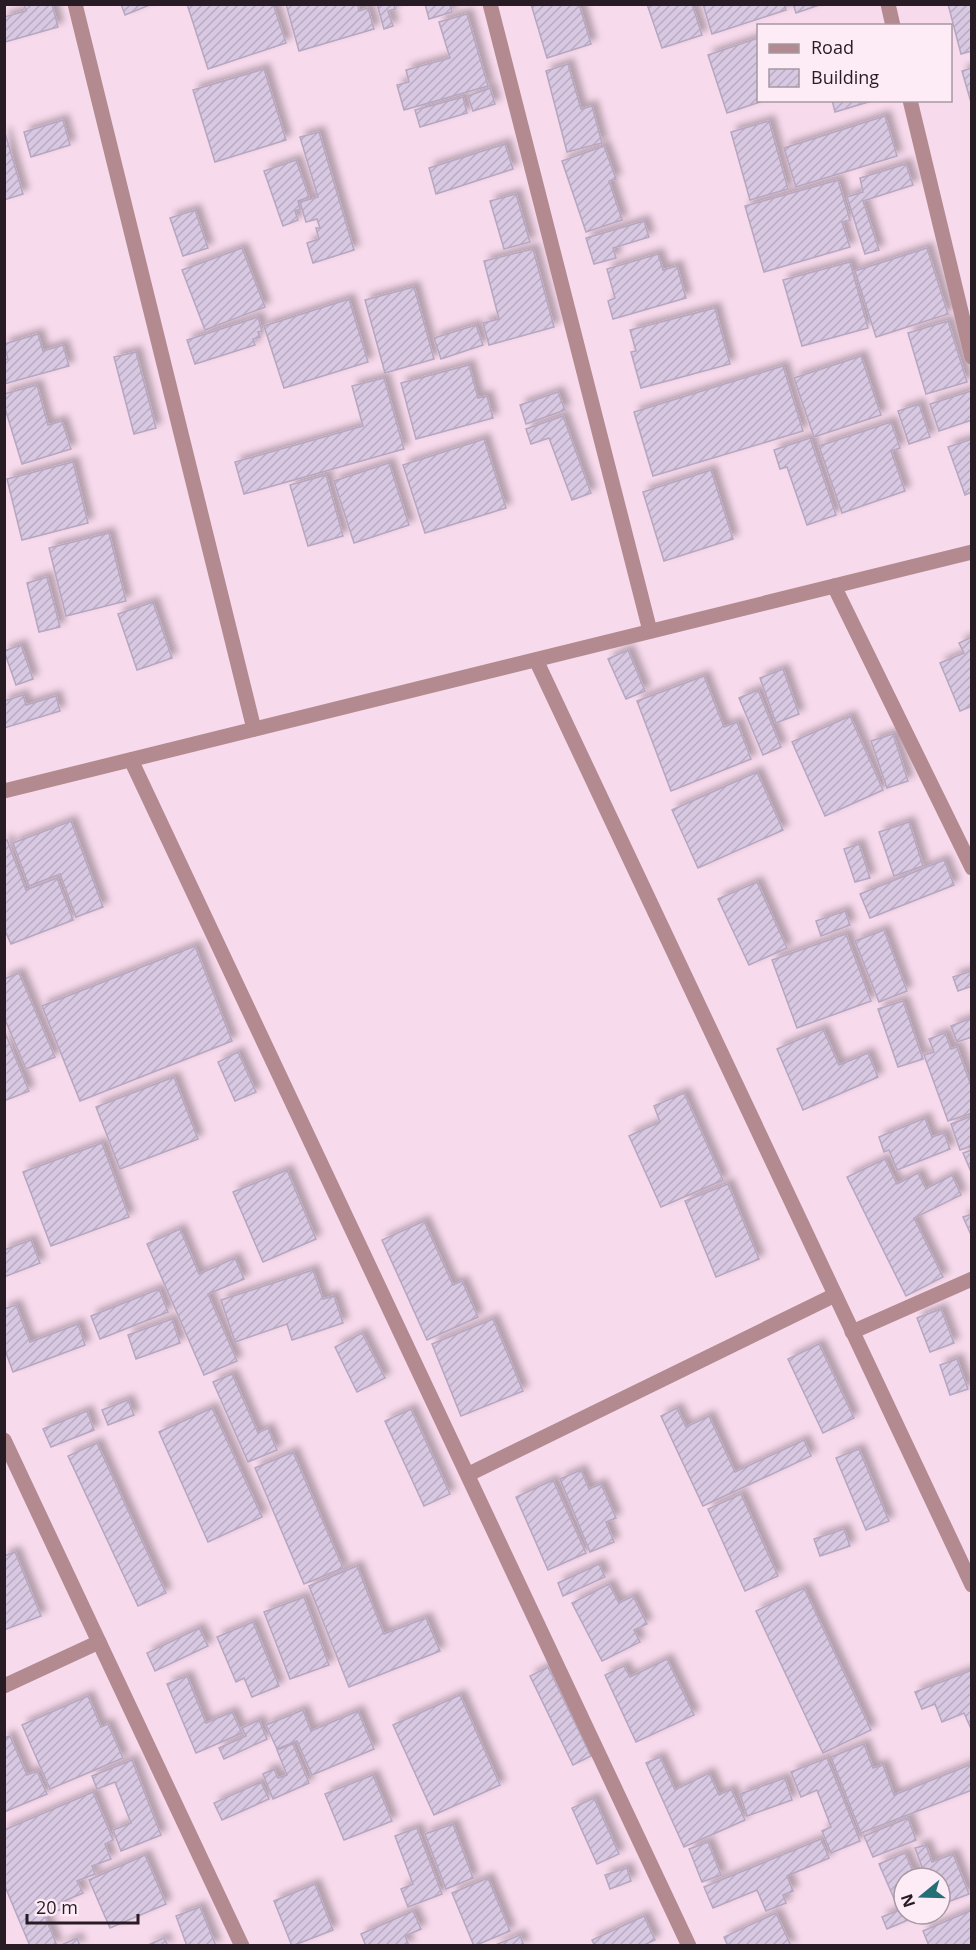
<svg xmlns="http://www.w3.org/2000/svg" width="976" height="1950" font-family="'Open Sans',sans-serif">
<defs>
<pattern id="building-hatch" width="6" height="6" patternUnits="userSpaceOnUse" patternTransform="scale(1.5)"><rect width="6" height="6" fill="#d8c8e2"/><path d="M-1 1l2-2M0 6l6-6M5 7l2-2" fill="none" stroke="#b9abc2"/></pattern>
<filter id="shadow"><feDropShadow dx="5.5" dy="-5.5" stdDeviation="3" flood-color="#0004"/></filter>
</defs>
<rect width="100%" height="100%" fill="#f7daec"/>
<!-- building -->
<g fill="url(#building-hatch)" stroke="#b6a6bf" stroke-width="1.5" filter="url(#shadow)">
<polygon points="24,4 52,4 58,27 5,42 4,17 26,11"/>
<polygon points="121,4 152,4 125,15"/>
<polygon points="187,4 273,4 286,43 208,69"/>
<polygon points="286,4 358,4 359,11 368,8 374,29 299,51"/>
<polygon points="377,4 394,4 395,9 388,11 393,26 384,29"/>
<polygon points="425,4 450,4 452,12 429,19"/>
<polygon points="531,4 579,4 591,44 547,58"/>
<polygon points="647,4 692,4 702,35 662,48"/>
<polygon points="703,4 784,4 786,10 712,34"/>
<polygon points="793,4 822,4 796,13"/>
<polygon points="948,4 972,4 972,51 961,54"/>
<polygon points="467,14 488,86 404,110 397,85 409,82 406,70 450,58 439,22"/>
<polygon points="758,38 758,100 766,100 727,113 708,55"/>
<polygon points="568,64 581,109 592,106 602,143 567,152 546,71"/>
<polygon points="972,68 972,106 962,71"/>
<polygon points="264,69 286,140 215,162 193,90"/>
<polygon points="490,88 495,104 473,111 468,96"/>
<polygon points="463,97 467,113 420,127 415,110"/>
<polygon points="832,100 875,100 835,112"/>
<polygon points="885,116 897,156 796,187 784,148"/>
<polygon points="63,120 70,145 31,157 24,132"/>
<polygon points="769,121 788,189 750,200 731,132"/>
<polygon points="319,132 354,250 313,263 307,243 319,239 316,228 320,228 317,219 306,222 300,202 318,197 300,137"/>
<polygon points="5,133 23,194 4,200 4,133"/>
<polygon points="505,144 513,169 436,194 429,168"/>
<polygon points="604,146 616,179 609,181 622,220 586,232 562,161"/>
<polygon points="296,160 309,197 298,201 300,209 295,211 298,220 283,226 264,171"/>
<polygon points="906,164 913,185 863,201 879,250 865,254 847,197 863,192 860,178"/>
<polygon points="838,180 850,220 842,222 850,247 764,272 745,206"/>
<polygon points="516,194 530,242 504,249 490,201"/>
<polygon points="195,210 208,248 183,256 170,218"/>
<polygon points="644,221 649,237 613,248 616,258 594,264 586,238"/>
<polygon points="242,248 265,307 205,330 182,270"/>
<polygon points="927,248 948,314 876,337 855,271"/>
<polygon points="533,249 554,327 489,345 483,323 499,319 484,261"/>
<polygon points="658,254 663,270 677,266 686,298 613,319 608,301 615,298 607,269"/>
<polygon points="850,262 868,328 802,346 783,280"/>
<polygon points="414,287 434,359 385,373 365,300"/>
<polygon points="349,299 368,362 284,388 264,326"/>
<polygon points="715,308 730,364 641,388 631,352 636,351 630,330"/>
<polygon points="258,317 262,331 258,332 260,337 253,339 255,345 195,364 187,340"/>
<polygon points="948,321 967,382 926,394 908,333"/>
<polygon points="476,325 483,345 441,359 434,338"/>
<polygon points="38,334 43,351 63,345 69,366 4,384 4,360 8,359 4,344"/>
<polygon points="136,352 156,428 134,434 114,357"/>
<polygon points="861,356 881,415 814,437 794,378"/>
<polygon points="469,365 478,398 487,396 493,418 416,439 401,383"/>
<polygon points="783,366 803,431 653,476 634,412"/>
<polygon points="384,378 404,449 244,494 235,462 363,426 352,386"/>
<polygon points="37,385 48,425 62,421 71,449 22,464 4,405 4,394"/>
<polygon points="971,391 972,420 939,431 930,404"/>
<polygon points="558,392 565,410 526,424 520,405"/>
<polygon points="919,404 930,437 909,444 898,411"/>
<polygon points="563,416 591,493 572,500 549,438 531,444 526,429"/>
<polygon points="891,422 900,448 891,451 905,491 842,513 819,446"/>
<polygon points="810,438 836,515 807,525 787,467 780,469 774,450"/>
<polygon points="484,439 506,508 425,533 403,465"/>
<polygon points="972,439 972,492 965,495 948,447"/>
<polygon points="73,462 88,523 22,540 7,479"/>
<polygon points="389,463 409,525 354,543 334,481"/>
<polygon points="711,470 733,539 664,561 643,492"/>
<polygon points="326,475 343,536 308,546 290,485"/>
<polygon points="109,533 126,601 66,616 49,548"/>
<polygon points="47,577 60,627 39,632 27,583"/>
<polygon points="153,602 172,658 137,670 118,614"/>
<polygon points="972,637 972,706 960,711 940,663 964,653 959,643"/>
<polygon points="21,645 33,679 16,685 4,651"/>
<polygon points="628,650 645,691 626,699 608,659"/>
<polygon points="783,669 799,714 776,723 760,678"/>
<polygon points="704,676 724,727 737,722 751,759 671,791 637,701"/>
<polygon points="758,690 781,747 763,755 739,698"/>
<polygon points="23,695 26,705 56,696 60,711 4,728 4,701"/>
<polygon points="850,716 883,790 825,816 792,742"/>
<polygon points="893,734 908,781 887,788 871,741"/>
<polygon points="757,772 783,830 698,868 672,810"/>
<polygon points="71,821 103,907 76,917 60,874 29,886 13,843"/>
<polygon points="909,822 923,866 894,876 879,832"/>
<polygon points="7,840 26,890 57,878 73,920 11,944 4,928 4,841"/>
<polygon points="859,844 870,878 855,882 844,849"/>
<polygon points="944,860 954,885 870,918 860,894"/>
<polygon points="757,882 787,948 749,965 718,899"/>
<polygon points="845,911 850,925 821,936 816,921"/>
<polygon points="884,930 907,991 879,1002 855,941"/>
<polygon points="846,934 871,1001 797,1028 772,960"/>
<polygon points="195,946 232,1041 80,1101 42,1006"/>
<polygon points="972,971 972,986 958,991 953,977"/>
<polygon points="19,973 55,1057 26,1069 4,1017 4,979"/>
<polygon points="903,1001 923,1059 898,1067 878,1009"/>
<polygon points="972,1018 972,1037 957,1042 951,1026"/>
<polygon points="823,1029 839,1065 868,1053 878,1077 803,1110 777,1049"/>
<polygon points="4,1030 29,1091 4,1101"/>
<polygon points="945,1033 951,1049 957,1047 972,1088 972,1113 948,1121 924,1055 934,1052 929,1039"/>
<polygon points="238,1052 256,1092 235,1101 218,1062"/>
<polygon points="174,1077 198,1139 120,1169 96,1107"/>
<polygon points="684,1093 723,1180 661,1207 629,1136 660,1122 654,1106"/>
<polygon points="972,1116 972,1146 960,1150 951,1124"/>
<polygon points="925,1118 932,1137 944,1133 950,1149 897,1170 889,1150 884,1152 879,1137"/>
<polygon points="102,1143 129,1217 51,1246 23,1172"/>
<polygon points="972,1150 972,1174 963,1153"/>
<polygon points="885,1159 897,1184 918,1173 926,1189 952,1175 961,1195 914,1218 943,1277 906,1296 847,1177"/>
<polygon points="287,1170 316,1239 263,1262 233,1192"/>
<polygon points="728,1184 759,1259 716,1277 685,1201"/>
<polygon points="972,1214 972,1237 963,1217"/>
<polygon points="424,1221 453,1285 462,1281 478,1317 427,1340 382,1240"/>
<polygon points="180,1229 199,1274 235,1258 244,1279 208,1294 237,1361 204,1375 147,1244"/>
<polygon points="31,1240 40,1263 4,1277 4,1250"/>
<polygon points="313,1270 323,1299 334,1296 343,1323 292,1340 287,1324 235,1342 221,1300"/>
<polygon points="159,1289 168,1312 100,1339 91,1316"/>
<polygon points="16,1305 30,1342 78,1324 85,1345 13,1372 4,1347 4,1309"/>
<polygon points="941,1309 954,1343 930,1352 917,1318"/>
<polygon points="172,1319 180,1343 136,1359 128,1335"/>
<polygon points="493,1319 523,1391 461,1416 432,1344"/>
<polygon points="362,1333 385,1378 357,1392 335,1347"/>
<polygon points="819,1344 854,1418 823,1433 788,1359"/>
<polygon points="957,1359 968,1389 950,1395 940,1365"/>
<polygon points="232,1374 258,1433 268,1428 277,1450 248,1462 213,1382"/>
<polygon points="128,1400 134,1415 108,1425 102,1410"/>
<polygon points="212,1408 262,1517 208,1542 159,1432"/>
<polygon points="677,1408 686,1427 709,1416 735,1472 804,1440 811,1456 703,1506 661,1416"/>
<polygon points="411,1409 450,1494 424,1506 385,1421"/>
<polygon points="87,1411 94,1430 51,1447 43,1429"/>
<polygon points="97,1443 166,1593 138,1606 68,1456"/>
<polygon points="859,1449 889,1521 866,1530 836,1458"/>
<polygon points="293,1452 343,1568 304,1584 255,1468"/>
<polygon points="581,1470 589,1489 601,1484 616,1518 606,1522 614,1542 590,1552 560,1479"/>
<polygon points="553,1480 586,1553 548,1570 516,1497"/>
<polygon points="741,1494 778,1576 745,1591 708,1509"/>
<polygon points="844,1529 850,1546 820,1556 814,1539"/>
<polygon points="15,1552 41,1616 4,1630 4,1556"/>
<polygon points="599,1564 605,1577 563,1596 558,1583"/>
<polygon points="357,1566 384,1634 426,1618 440,1651 349,1687 309,1586"/>
<polygon points="609,1584 619,1603 633,1596 647,1624 634,1630 640,1642 602,1661 572,1603"/>
<polygon points="804,1588 871,1730 823,1753 756,1611"/>
<polygon points="304,1597 329,1665 290,1679 264,1612"/>
<polygon points="253,1622 279,1686 252,1697 244,1678 236,1682 217,1637"/>
<polygon points="199,1628 208,1646 155,1671 147,1653"/>
<polygon points="667,1659 694,1715 636,1742 605,1675 624,1666 630,1677"/>
<polygon points="548,1667 591,1756 573,1765 530,1676"/>
<polygon points="972,1670 972,1731 964,1713 942,1722 935,1704 922,1709 915,1692"/>
<polygon points="187,1676 206,1723 232,1712 242,1733 196,1753 167,1684"/>
<polygon points="460,1695 500,1785 434,1815 393,1725"/>
<polygon points="88,1696 101,1727 108,1724 123,1758 50,1789 22,1725"/>
<polygon points="303,1710 311,1731 358,1711 374,1749 312,1775 297,1741 277,1749 266,1725"/>
<polygon points="259,1720 267,1739 224,1759 219,1748 246,1736 242,1728"/>
<polygon points="10,1736 27,1775 37,1771 47,1794 4,1812 4,1738"/>
<polygon points="293,1744 309,1783 273,1799 263,1774 274,1769 278,1778 287,1775 277,1750"/>
<polygon points="864,1744 873,1768 883,1765 894,1795 972,1764 972,1790 861,1833 831,1757"/>
<polygon points="660,1757 675,1790 709,1773 719,1795 731,1789 745,1820 684,1847 646,1763"/>
<polygon points="827,1758 860,1841 831,1853 822,1831 831,1827 817,1790 801,1797 791,1772"/>
<polygon points="132,1760 161,1835 121,1851 113,1830 131,1823 115,1782 97,1789 92,1776"/>
<polygon points="373,1775 392,1821 344,1840 325,1794"/>
<polygon points="785,1778 792,1800 747,1816 740,1794"/>
<polygon points="261,1782 269,1799 222,1820 214,1803"/>
<polygon points="93,1792 113,1840 105,1844 111,1859 92,1866 95,1874 77,1881 83,1893 62,1902 64,1908 45,1916 57,1946 30,1946 4,1884 4,1830"/>
<polygon points="594,1798 619,1854 597,1864 572,1808"/>
<polygon points="908,1818 916,1840 873,1857 864,1836"/>
<polygon points="453,1824 473,1878 446,1889 425,1834"/>
<polygon points="417,1828 442,1894 408,1907 401,1889 413,1884 395,1836"/>
<polygon points="821,1839 829,1858 787,1876 793,1891 783,1895 786,1903 766,1911 757,1890 713,1908 704,1887"/>
<polygon points="708,1842 721,1875 702,1882 689,1849"/>
<polygon points="926,1845 932,1862 953,1854 969,1894 940,1905 940,1878 926,1878 915,1848"/>
<polygon points="905,1853 912,1869 914,1869 918,1878 904,1878 904,1914 922,1914 887,1929 882,1917 899,1910 879,1864"/>
<polygon points="145,1855 166,1904 110,1928 89,1880"/>
<polygon points="627,1868 631,1881 610,1889 605,1875"/>
<polygon points="488,1878 510,1931 474,1946 452,1893"/>
<polygon points="315,1884 333,1930 292,1946 274,1901"/>
<polygon points="200,1907 216,1946 187,1946 176,1916"/>
<polygon points="972,1910 972,1946 929,1946 923,1931"/>
<polygon points="413,1911 421,1929 405,1936 409,1946 366,1946 361,1934"/>
<polygon points="776,1913 791,1946 728,1946 724,1937"/>
<polygon points="644,1916 655,1940 642,1946 595,1946 592,1940"/>
<polygon points="520,1935 524,1946 493,1946"/>
<polygon points="77,1938 80,1946 59,1946"/>
<polygon points="164,1938 168,1946 146,1946"/>
</g>
<g fill="none" stroke-linecap="round" stroke-linejoin="round">
<!-- minor -->
<g stroke="#b28a90" stroke-width="15">
<polyline points="75,4 254,729"/>
<polyline points="490,4 650,631"/>
<polyline points="888,4 893,26"/>
<polyline points="910,100 972,357"/>
<polyline points="834,586 972,868"/>
<polyline points="536,660 972,1585"/>
<polyline points="131,760 689,1946"/>
<polyline points="4,791 972,552"/>
<polyline points="852,1332 972,1279"/>
<polyline points="4,1440 242,1946"/>
<polyline points="469,1474 835,1295"/>
<polyline points="4,1686 99,1642"/>
</g>
</g>
<!-- border -->
<rect width="976" height="1950" fill="none" stroke="#271c23" stroke-width="12"/>
<!-- legend -->
<rect x="757" y="24" width="195" height="78" fill="#fdebf6" stroke="#a798a2" stroke-width="1.5"/>
<rect x="769" y="44" width="30" height="9" fill="#b28a90" stroke="#a798a2" stroke-width="1.5"/>
<text x="811" y="54" font-size="18" fill="#271c23">Road</text>
<rect x="769" y="69" width="30" height="18" fill="url(#building-hatch)" stroke="#a798a2" stroke-width="1.5"/>
<text x="811" y="84" font-size="18" fill="#271c23">Building</text>
<!-- north arrow -->
<g transform="translate(922 1896) rotate(251)"><circle r="28" fill="#fdebf6" stroke="#a798a2" stroke-width="1.5"/>
<path d="M0-4.5L10 22L0 15L-10 22Z" fill="#246e76"/>
<text y="-9" font-size="16" font-weight="bold" text-anchor="middle" fill="#271c23">N</text>
</g>
<!-- scale -->
<path d="M27 1914v9h111v-9" fill="none" stroke="#271c23" stroke-width="3"/>
<text x="36" y="1914" font-size="18" fill="#271c23" stroke="#fdebf6" stroke-width="4.5" paint-order="stroke">20 m</text>
</svg>
